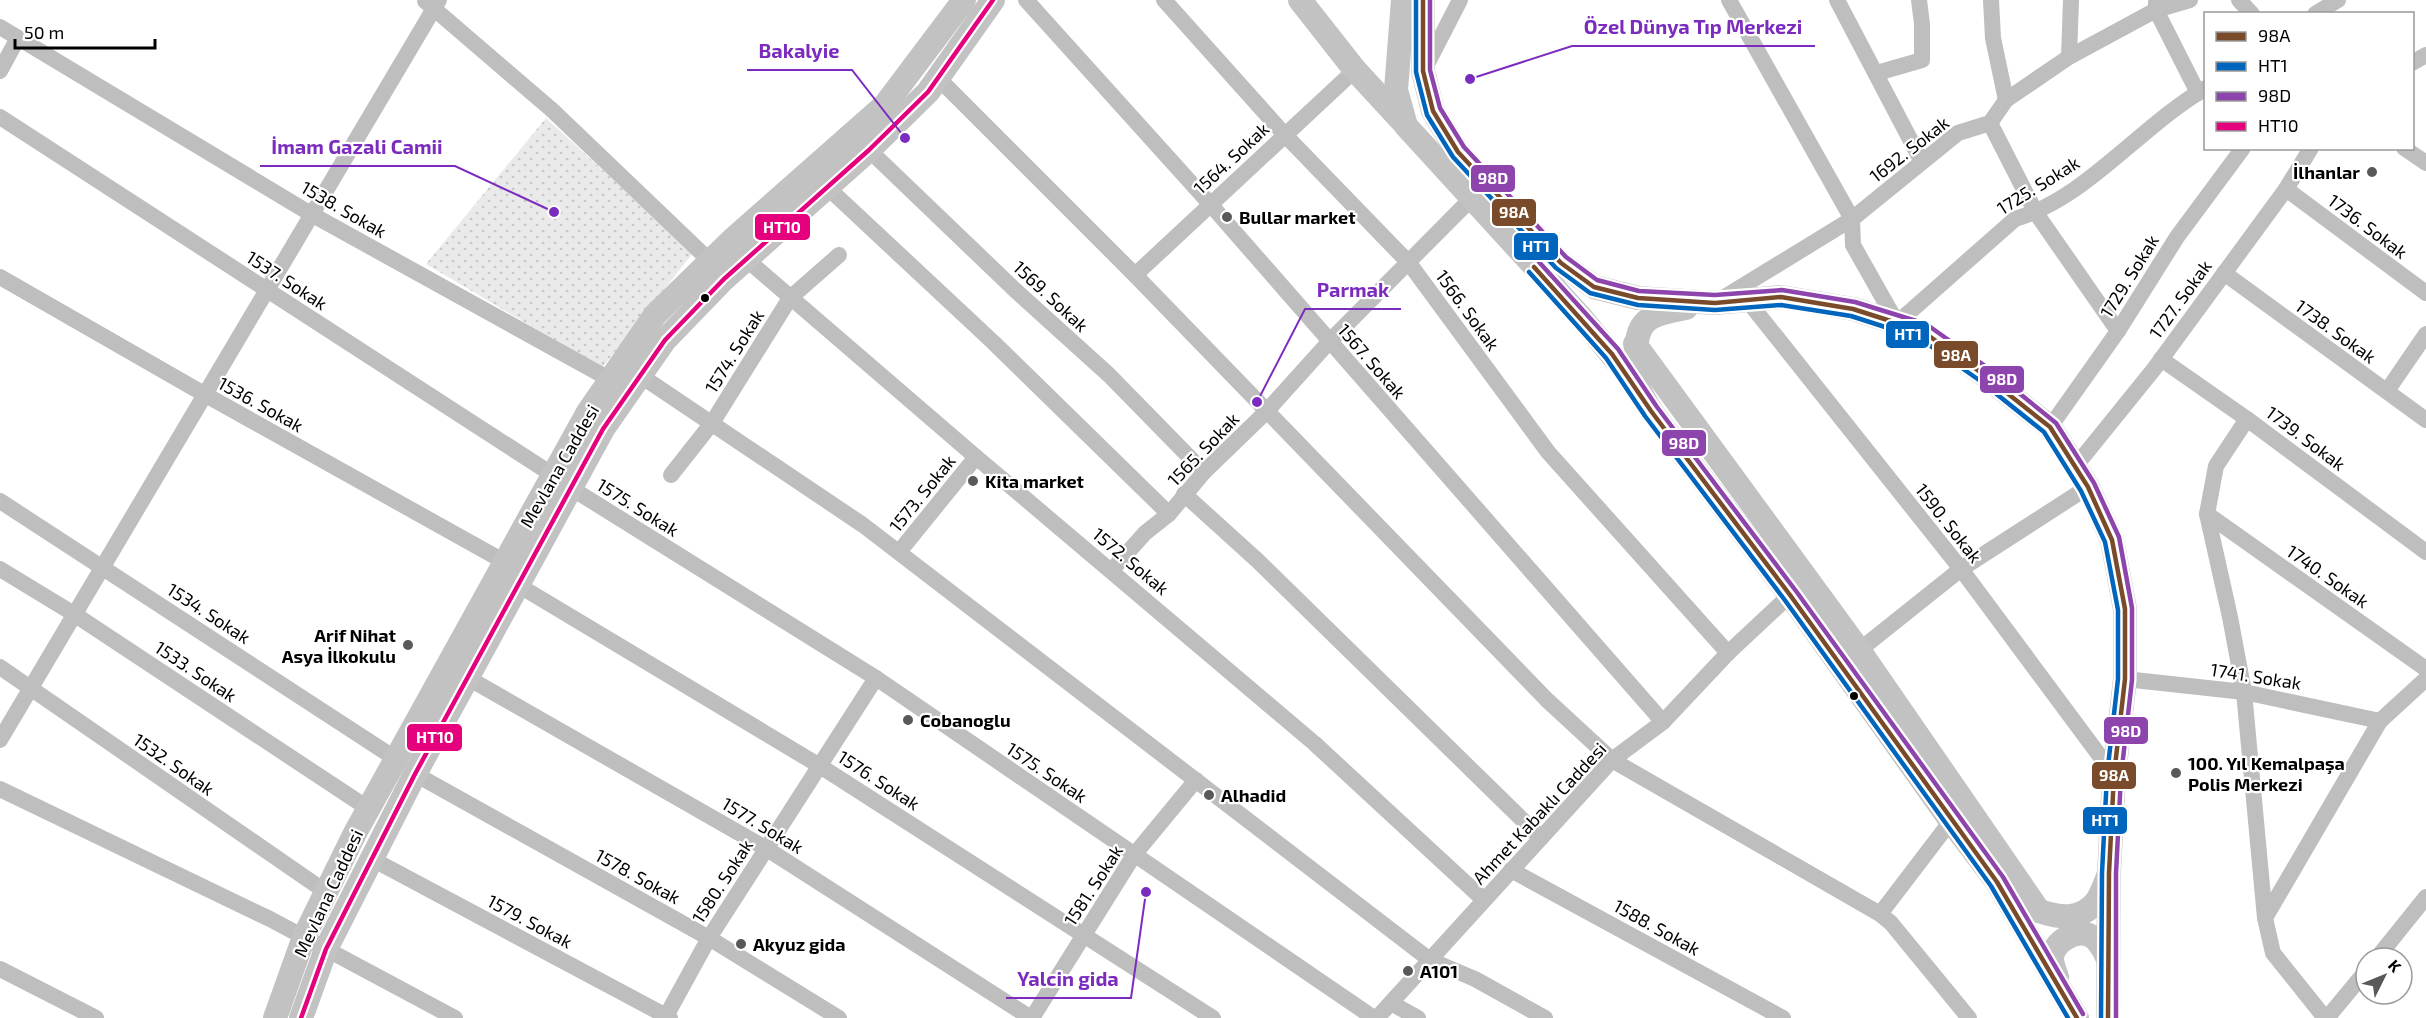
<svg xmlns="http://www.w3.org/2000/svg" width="2426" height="1018" font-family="'Exo 2',sans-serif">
<defs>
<pattern id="park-dots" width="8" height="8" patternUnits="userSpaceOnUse" patternTransform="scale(1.5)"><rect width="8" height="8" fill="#eaeaea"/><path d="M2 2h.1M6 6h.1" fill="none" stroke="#c7c7c7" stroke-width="1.8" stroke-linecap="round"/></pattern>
</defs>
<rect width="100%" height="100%" fill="#fff"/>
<!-- park -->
<polygon fill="url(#park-dots)" points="546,118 693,253 602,368 426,264"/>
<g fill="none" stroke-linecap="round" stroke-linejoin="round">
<!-- street -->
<g stroke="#bebebe" stroke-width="16">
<polyline points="1026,0 1211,205 1663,722"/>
<polyline points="1164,0 1285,135 1409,263 1548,452 1728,653"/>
<path d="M1729 0 1852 219 1853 245 1897 323 2015 219C2087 198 2140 126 2206 88"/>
<polyline points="1837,0 1922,162"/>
<polyline points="1991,0 1993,38 2006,100"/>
<polyline points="2239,0 2252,14"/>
<polyline points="425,1 552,110 710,261"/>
<polyline points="2156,2 2156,10 2198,93"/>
<polyline points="2315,14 2338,0"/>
<polyline points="0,27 311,214 611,380"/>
<polyline points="2069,57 2071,0"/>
<polyline points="2412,63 2426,55"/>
<polyline points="1425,68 1460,0"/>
<polyline points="0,71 18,38"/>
<polyline points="1877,73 1922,60 1922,24 1919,0"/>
<polyline points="938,78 1135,275 1547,700 1612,760 1880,914 1891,923 1969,1018"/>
<polyline points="0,117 553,475"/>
<polyline points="1990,123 2036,213 2118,331"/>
<polyline points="2404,148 2426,163"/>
<polyline points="869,150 1015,290 1109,375 1204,472"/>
<polyline points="827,187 994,343 1169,514"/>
<polyline points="2286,189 2426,293"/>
<polyline points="746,259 976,457 1314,743 1484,900"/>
<polyline points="2224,273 2426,420"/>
<polyline points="1135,275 1355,70"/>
<polyline points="0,277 204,394 505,562"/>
<polyline points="1747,300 1961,569 2114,775"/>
<polyline points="1718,301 1852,219 1958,133 1990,123 2006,100 2069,57 2156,10 2190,0"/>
<polyline points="2161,359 2247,419 2426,552"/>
<polyline points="641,376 863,525 1430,960 1475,979 1545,1018"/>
<polyline points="2387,391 2426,334"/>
<polyline points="2247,419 2216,466 2207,514 2230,617 2244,692 2265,918 2273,953 2325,1018"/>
<polyline points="2050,427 2118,331 2177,237 2243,148"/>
<polyline points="2074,468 2154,369 2286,189 2311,148"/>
<polyline points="671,475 712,423 790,298 839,255"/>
<polyline points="571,488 876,678 1374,1018"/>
<polyline points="1184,494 1258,561 1541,838"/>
<polyline points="0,501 396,759"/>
<polyline points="2207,514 2426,669"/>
<polyline points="899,552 976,457"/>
<polyline points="0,569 74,614 369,809"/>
<polyline points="1112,570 1145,533 1169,514 1204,472 1266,412 1329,342 1472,198"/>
<polyline points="518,585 820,766 1213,1018"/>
<polyline points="1852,656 1961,569 2088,487"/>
<polyline points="0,667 326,892"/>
<polyline points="468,678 767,849 1031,1018"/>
<polyline points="2125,679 2244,692 2380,721"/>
<polyline points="0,740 439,0"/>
<polyline points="415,774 709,938 839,1018"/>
<polyline points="0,789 270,919 455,1018"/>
<polyline points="372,859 670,1018"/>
<polyline points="1511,870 1783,1018"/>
<polyline points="1880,914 1951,821"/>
<polyline points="2265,918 2380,721 2426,679"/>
<polyline points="2377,958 2426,897"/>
<polyline points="0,969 96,1018"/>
<polyline points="1391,1003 1418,1018"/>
<polyline points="665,1018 709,938 876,678"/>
<polyline points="1032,1018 1134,855 1196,780"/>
<polyline points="1377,1018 1612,760 1663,722 1728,653 1790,595"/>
<polyline points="2327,1018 2366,971"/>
</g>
<!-- secondary -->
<g stroke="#c2c2c2" stroke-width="24">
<polyline points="1300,0 1355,70 1403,122"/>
<polyline points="1403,0 1396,90 1406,126 1579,315 1636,384 1651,411 1790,595 1951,821 1997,882 2077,1018"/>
<polyline points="1423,0 1423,71 1433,111 1458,152 1561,263 1594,287 1638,298 1715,303 1781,297 1853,309 1922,331 1983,374 2050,427 2088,487 2112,540 2125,609 2125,679 2114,775 2109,873 2108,1018"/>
<path d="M1635 344 1859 650 2039 911C2060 918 2080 921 2096 902 2101 895 2105 884 2108 876"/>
<path d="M1636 360C1635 318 1649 315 1686 308"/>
<path d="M2057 977C2055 971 2052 965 2052 958 2053 942 2076 928 2091 936 2100 941 2104 951 2108 959"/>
<polyline points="275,1018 304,937 355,833 588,412 655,315 732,240 885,105 964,0"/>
<polyline points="301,1018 326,949 415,774 603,429 665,340 724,279 869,150 928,92 993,0"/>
</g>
<!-- bus-1 casing -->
<g stroke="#fff" stroke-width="9">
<g id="bus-1">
<polyline points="1423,0 1423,71 1433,111 1458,152 1561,263 1594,287 1638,298 1715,303 1781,297 1853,309 1922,331 1983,374 2050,427 2088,487 2112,540 2125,609 2125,679 2114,775 2109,873 2108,1018"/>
<polyline points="1534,267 1612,354 1651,411 1790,595 1997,882 2077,1018"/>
</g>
</g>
<!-- bus-2 casing -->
<g stroke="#fff" stroke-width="9">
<g id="bus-2">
<polyline points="1416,0 1416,72 1427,115 1453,157 1556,268 1590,293 1638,305 1715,310 1781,305 1851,316 1919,338 1979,380 2044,432 2081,491 2105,542 2118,610 2118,679 2107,775 2102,873 2101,1018"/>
<polyline points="1529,272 1606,358 1645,416 1784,599 1991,886 2068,1018"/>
</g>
</g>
<!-- bus-3 casing -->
<g stroke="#fff" stroke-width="9">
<g id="bus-3">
<polyline points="1430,0 1430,70 1440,108 1464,147 1566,257 1597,280 1639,291 1715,295 1782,290 1855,302 1926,324 1988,368 2056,423 2094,483 2119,537 2132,608 2132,680 2121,776 2116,873 2116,1018"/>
<polyline points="1539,262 1618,349 1657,407 1796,591 2003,877 2083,1014"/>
</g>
</g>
<!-- bus-4 casing -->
<g stroke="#fff" stroke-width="9">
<polyline id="bus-4" points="301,1018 326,949 415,774 603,429 665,340 724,279 869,150 928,92 993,0"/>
</g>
<!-- bus-1 -->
<use href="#bus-1" stroke="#7a4b2a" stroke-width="4.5"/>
<!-- bus-2 -->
<use href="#bus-2" stroke="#0065bd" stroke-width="4.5"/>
<!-- bus-3 -->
<use href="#bus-3" stroke="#8e44ad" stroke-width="4.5"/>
<!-- bus-4 -->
<use href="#bus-4" stroke="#e5007d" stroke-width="4.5"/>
</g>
<!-- markers -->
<g fill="#595959" stroke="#fff" stroke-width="2">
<circle cx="2372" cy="172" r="6"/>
<circle cx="1227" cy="217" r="6"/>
<circle cx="973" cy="481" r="6"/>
<circle cx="408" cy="645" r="6"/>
<circle cx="908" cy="720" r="6"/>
<circle cx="2176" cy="773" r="6"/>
<circle cx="1209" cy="795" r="6"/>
<circle cx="741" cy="944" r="6"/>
<circle cx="1408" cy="971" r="6"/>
</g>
<g fill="#000" stroke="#fff" stroke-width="2">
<circle cx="705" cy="298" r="5"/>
<circle cx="1854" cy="696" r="5"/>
</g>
<g text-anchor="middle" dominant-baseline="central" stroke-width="4.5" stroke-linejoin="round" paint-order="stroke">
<!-- street labels -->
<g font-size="18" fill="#000" stroke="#fff">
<text transform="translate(1909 149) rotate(-38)">1692. Sokak</text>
<text transform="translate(1231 158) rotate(-43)">1564. Sokak</text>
<text transform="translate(2038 185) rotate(-32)">1725. Sokak</text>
<text transform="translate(344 209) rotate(30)">1538. Sokak</text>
<text transform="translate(2368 226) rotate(37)">1736. Sokak</text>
<text transform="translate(2129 276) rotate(-58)">1729. Sokak</text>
<text transform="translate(287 280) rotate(33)">1537. Sokak</text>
<text transform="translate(1051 296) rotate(43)">1569. Sokak</text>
<text transform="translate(2180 299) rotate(-54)">1727. Sokak</text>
<text transform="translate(1468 310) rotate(54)">1566. Sokak</text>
<text transform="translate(2336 331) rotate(36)">1738. Sokak</text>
<text transform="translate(734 351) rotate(-58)">1574. Sokak</text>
<text transform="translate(1372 361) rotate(49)">1567. Sokak</text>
<text transform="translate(261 404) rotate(29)">1536. Sokak</text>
<text transform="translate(2306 438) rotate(37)">1739. Sokak</text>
<text transform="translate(1203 449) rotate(-46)">1565. Sokak</text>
<text transform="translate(559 466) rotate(-60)">Mevlana Caddesi</text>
<text transform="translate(922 493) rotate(-51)">1573. Sokak</text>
<text transform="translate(638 507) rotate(32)">1575. Sokak</text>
<text transform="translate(1949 523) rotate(52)">1590. Sokak</text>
<text transform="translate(1131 561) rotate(40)">1572. Sokak</text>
<text transform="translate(2328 576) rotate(35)">1740. Sokak</text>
<text transform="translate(209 613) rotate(33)">1534. Sokak</text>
<text transform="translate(196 671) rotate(34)">1533. Sokak</text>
<text transform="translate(2256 676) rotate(9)">1741. Sokak</text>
<text transform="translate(174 764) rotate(35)">1532. Sokak</text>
<text transform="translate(1047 772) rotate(34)">1575. Sokak</text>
<text transform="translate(879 780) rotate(33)">1576. Sokak</text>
<text transform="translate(1539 813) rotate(-47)">Ahmet Kabaklı Caddesi</text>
<text transform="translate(763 825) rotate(31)">1577. Sokak</text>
<text transform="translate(638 876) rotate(29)">1578. Sokak</text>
<text transform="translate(722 881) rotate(-57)">1580. Sokak</text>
<text transform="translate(1093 885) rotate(-57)">1581. Sokak</text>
<text transform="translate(328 893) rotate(-65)">Mevlana Caddesi</text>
<text transform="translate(530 921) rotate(28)">1579. Sokak</text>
<text transform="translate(1657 927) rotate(29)">1588. Sokak</text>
</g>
<!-- poi labels -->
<g font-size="18" font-weight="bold" fill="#000" stroke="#fff" text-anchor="start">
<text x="2360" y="172" text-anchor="end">İlhanlar</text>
<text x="1239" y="217">Bullar market</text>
<text x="985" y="481">Kita market</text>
<text x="396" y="635" text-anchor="end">Arif Nihat<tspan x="396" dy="21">Asya İlkokulu</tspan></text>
<text x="920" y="720">Cobanoglu</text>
<text x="2188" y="763">100. Yıl Kemalpaşa<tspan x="2188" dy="21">Polis Merkezi</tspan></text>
<text x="1221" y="795">Alhadid</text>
<text x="753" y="944">Akyuz gida</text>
<text x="1420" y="971">A101</text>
</g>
</g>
<!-- callouts -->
<path fill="none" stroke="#7b2cbf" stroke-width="2" d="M1470 79L1572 46H1815M905 138L852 70H747M554 212L455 166H260M1257 402L1305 309H1401M1146 892L1131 998H1006"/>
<g fill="#7b2cbf" stroke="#fff" stroke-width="2">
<circle cx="1470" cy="79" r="6"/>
<circle cx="905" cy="138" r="6"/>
<circle cx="554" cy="212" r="6"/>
<circle cx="1257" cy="402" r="6"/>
<circle cx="1146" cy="892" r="6"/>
</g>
<g font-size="20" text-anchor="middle" font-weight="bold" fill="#7b2cbf" stroke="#fff" stroke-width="4.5" stroke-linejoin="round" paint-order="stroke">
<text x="1693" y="34">Özel Dünya Tıp Merkezi</text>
<text x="799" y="58">Bakalyie</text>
<text x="357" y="154">İmam Gazali Camii</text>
<text x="1353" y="297">Parmak</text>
<text x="1068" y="986">Yalcin gida</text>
</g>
<g stroke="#fff" stroke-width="2">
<rect x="1470" y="164" width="46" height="29" rx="6" fill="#8e44ad"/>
<rect x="1491" y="198" width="46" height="29" rx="6" fill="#7a4b2a"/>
<rect x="754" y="213" width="57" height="28" rx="6" fill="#e5007d"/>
<rect x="1513" y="232" width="46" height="29" rx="6" fill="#0065bd"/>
<rect x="1885" y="320" width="45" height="29" rx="6" fill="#0065bd"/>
<rect x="1933" y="340" width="46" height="29" rx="6" fill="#7a4b2a"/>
<rect x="1979" y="365" width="46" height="29" rx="6" fill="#8e44ad"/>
<rect x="1661" y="429" width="46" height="28" rx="6" fill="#8e44ad"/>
<rect x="2103" y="716" width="46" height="29" rx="6" fill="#8e44ad"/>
<rect x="406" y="723" width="57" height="29" rx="6" fill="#e5007d"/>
<rect x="2091" y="761" width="46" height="29" rx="6" fill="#7a4b2a"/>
<rect x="2082" y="806" width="46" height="29" rx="6" fill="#0065bd"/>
</g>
<g font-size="16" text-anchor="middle" font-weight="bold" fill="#fff">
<text x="1493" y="184">98D</text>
<text x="1514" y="218">98A</text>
<text x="782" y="233">HT10</text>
<text x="1536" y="252">HT1</text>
<text x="1908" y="340">HT1</text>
<text x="1956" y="361">98A</text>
<text x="2002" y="385">98D</text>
<text x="1684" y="449">98D</text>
<text x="2126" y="737">98D</text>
<text x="435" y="743">HT10</text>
<text x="2114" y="781">98A</text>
<text x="2105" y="826">HT1</text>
</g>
<!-- legend -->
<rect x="2204" y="12" width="210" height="138" fill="#ffffff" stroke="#999999" stroke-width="1.5"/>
<rect x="2216" y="32" width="30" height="9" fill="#7a4b2a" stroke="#999999" stroke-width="1.5"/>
<text x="2258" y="42" font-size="18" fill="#000000">98A</text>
<rect x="2216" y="62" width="30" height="9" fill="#0065bd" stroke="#999999" stroke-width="1.5"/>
<text x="2258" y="72" font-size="18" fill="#000000">HT1</text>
<rect x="2216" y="92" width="30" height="9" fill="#8e44ad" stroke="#999999" stroke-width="1.5"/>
<text x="2258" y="102" font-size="18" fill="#000000">98D</text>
<rect x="2216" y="122" width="30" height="9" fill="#e5007d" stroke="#999999" stroke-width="1.5"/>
<text x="2258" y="132" font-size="18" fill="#000000">HT10</text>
<!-- north arrow -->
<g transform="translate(2384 976) rotate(47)"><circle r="28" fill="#ffffff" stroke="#999999" stroke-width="1.5"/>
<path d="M0-4.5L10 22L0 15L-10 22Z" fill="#595959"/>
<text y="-9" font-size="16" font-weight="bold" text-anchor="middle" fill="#000000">K</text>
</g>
<!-- scale -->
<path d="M15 39v9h140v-9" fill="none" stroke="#000000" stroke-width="3"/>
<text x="24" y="39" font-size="18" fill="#000000" stroke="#ffffff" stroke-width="4.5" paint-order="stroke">50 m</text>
</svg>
